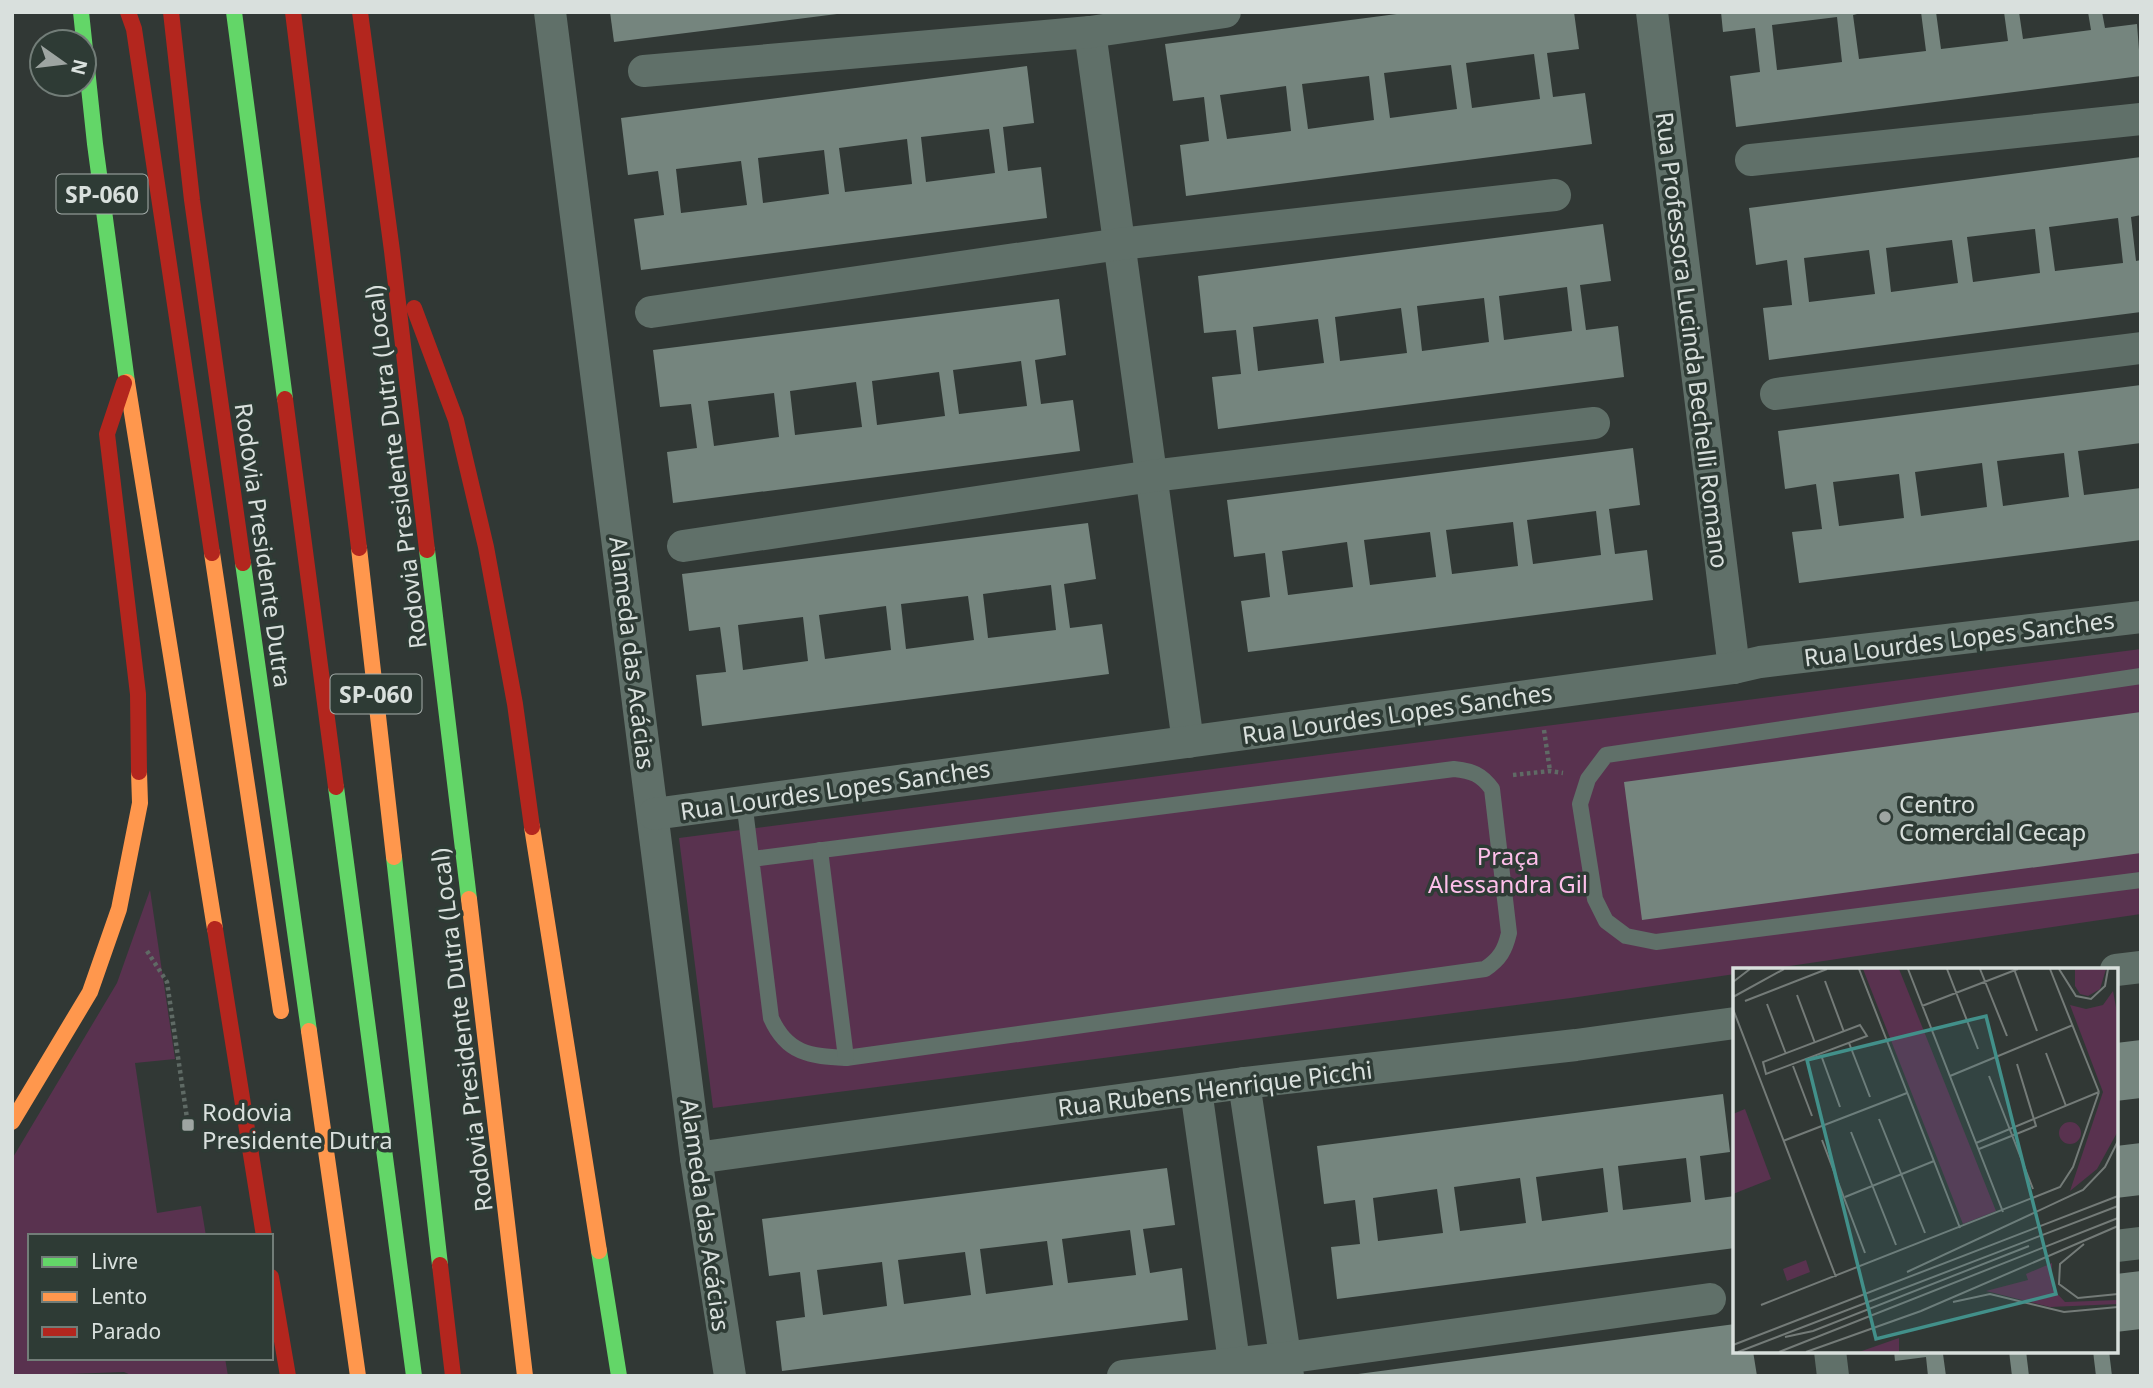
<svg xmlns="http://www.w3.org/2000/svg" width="2153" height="1388" font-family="'Noto Sans',sans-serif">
<rect width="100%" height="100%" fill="#313835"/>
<!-- green -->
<g fill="#59324f">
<polygon points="2141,649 2141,914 1762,970 1735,970 1735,974 1571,998 713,1108 679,838"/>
<polygon points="150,890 175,1059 135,1063 157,1213 201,1206 206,1236 30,1236 30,1358 225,1358 228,1376 133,1376 124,1372 12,1376 12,1159 117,983"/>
</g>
<!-- building -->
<g fill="#75857e" fill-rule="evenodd">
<polygon points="610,12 836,12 837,14 614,42"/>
<path d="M1412 12H1574L1579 49 1547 53 1553 97 1585 93 1592 144 1186 196 1180 145 1209 141 1204 97 1173 101 1165 44ZM1534 54 1540 99 1472 108 1466 63ZM1451 65 1457 109 1390 118 1384 73ZM1369 76 1374 120 1308 129 1302 84ZM1286 86 1291 131 1227 139 1220 95Z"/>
<path d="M1721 12H1865L1853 15 1859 59 1926 51 1921 12H1936L1941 49 2008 41 2004 12H2019L2023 39 2091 30 2088 12H2102L2105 28 2137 24 2141 76 1736 127 1730 76 1760 72 1755 28 1723 32ZM1837 17 1842 62 1777 70 1772 25Z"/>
<path d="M1027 66 1034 123 1003 127 1008 171 1041 167 1047 218 641 270 634 219 664 215 658 171 628 175 621 118ZM989 129 995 173 926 182 921 137ZM907 139 912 184 845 192 839 148ZM824 150 829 194 763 203 758 158ZM741 161 747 205 681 213 676 169Z"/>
<path d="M2141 157V215L2131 217 2136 261 2141 260V312L1769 360 1763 308 1792 305 1787 260 1756 265 1749 208ZM2118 218 2123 263 2055 271 2049 227ZM2035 229 2040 273 1973 282 1967 237ZM1952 240 1958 283 1891 292 1886 248ZM1869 250 1875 294 1809 302 1804 258Z"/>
<path d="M1603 224 1611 281 1580 285 1586 330 1618 326 1624 377 1218 429 1212 377 1241 374 1236 330 1204 333 1198 276ZM1567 287 1572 331 1504 340 1499 296ZM1484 298 1489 342 1422 351 1417 306ZM1401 308 1407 353 1340 361 1335 317ZM1318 319 1324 363 1258 371 1253 327Z"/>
<path d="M1059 299 1066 355 1035 360 1041 404 1073 400 1080 451 673 503 667 452 697 448 691 404 660 407 653 350ZM1021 361 1027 406 959 414 953 370ZM939 372 945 416 877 425 872 381ZM856 382 862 427 795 435 790 391ZM774 393 779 437 714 446 708 401Z"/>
<path d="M2141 385V443L2078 451 2084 495 2141 488V540L1799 583 1792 532 1822 529 1816 484 1785 489 1778 431ZM2064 453 2069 497 2003 506 1997 461ZM1982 463 1987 507 1921 516 1915 472ZM1899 474 1904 518 1839 526 1833 482Z"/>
<path d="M1633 448 1640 505 1609 509 1615 554 1647 550 1653 600 1248 652 1241 601 1270 597 1265 553 1234 557 1227 500ZM1596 511 1601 555 1533 564 1527 520ZM1513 522 1518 566 1452 574 1446 530ZM1430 532 1436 577 1370 585 1364 540ZM1347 542 1353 587 1288 595 1282 551Z"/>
<path d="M1088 523 1096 579 1064 584 1070 628 1102 624 1109 674 702 726 696 675 726 672 720 627 689 631 682 574ZM1051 585 1056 630 988 638 983 594ZM968 596 974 640 906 649 901 604ZM886 606 891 650 825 659 819 615ZM803 617 808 661 743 670 738 625Z"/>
<polygon points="2141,712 2141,853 1642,920 1624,782"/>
<polygon points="2141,1040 2141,1098 2116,1101 2116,1043"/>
<path d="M1723 1094 1730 1152 1700 1156 1705 1200 1735 1196V1248L1337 1299 1331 1247 1360 1244 1355 1200 1324 1204 1317 1146ZM1686 1158 1691 1202 1623 1210 1618 1166ZM1603 1168 1608 1212 1542 1221 1536 1177ZM1520 1178 1526 1223 1460 1231 1454 1187ZM1437 1189 1443 1233 1378 1241 1373 1198Z"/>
<polygon points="2141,1143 2141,1195 2116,1198 2116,1146"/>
<path d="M1167 1168 1175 1225 1143 1229 1150 1273 1182 1268 1188 1320 782 1371 776 1321 805 1317 800 1272 769 1276 762 1219ZM1130 1230 1136 1275 1068 1283 1062 1239ZM1047 1241 1053 1285 986 1294 980 1249ZM965 1252 971 1295 904 1304 898 1260ZM882 1262 887 1306 823 1315 817 1270Z"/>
<polygon points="2141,1271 2141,1329 2116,1332 2116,1274"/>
<polygon points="1735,1324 1735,1351 1753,1351 1757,1376 1343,1376"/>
<polygon points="1894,1351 1955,1351 1955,1353 1943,1354 1946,1376 1928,1376 1926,1357 1895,1361"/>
<polygon points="2009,1351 2026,1351 2029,1376 2012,1376"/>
<polygon points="2093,1351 2109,1351 2112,1376 2096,1376"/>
</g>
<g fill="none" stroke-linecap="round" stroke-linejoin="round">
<!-- path -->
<g stroke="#5f6a65" stroke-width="4.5" stroke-dasharray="3.5 3.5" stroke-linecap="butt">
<polyline points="1544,730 1550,771"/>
<polyline points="1513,775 1550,771 1563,773"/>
<polyline points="147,951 167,982 188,1125"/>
</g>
<!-- lane -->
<g stroke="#607069" stroke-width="16">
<polyline points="2141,676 1606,755 1588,779 1580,804 1595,899 1606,921 1626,936 1656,942 2141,880"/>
<path d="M744 801 771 1018C787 1054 810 1056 846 1058L1485 969C1500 959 1505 950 1509 933L1492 789C1481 774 1472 771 1454 769L752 859"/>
<polyline points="820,850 846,1058"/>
</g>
<!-- street -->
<g stroke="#607069" stroke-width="32">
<polyline points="550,12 696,1158 730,1376"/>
<polyline points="1652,12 1734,668"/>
<polyline points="1090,32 1188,742"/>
<polyline points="644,71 1090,32 1225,12"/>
<polyline points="1751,160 2141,119"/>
<polyline points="651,312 1120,244 1555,195"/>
<polyline points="1776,394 2141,348"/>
<polyline points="683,546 1152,476 1594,423"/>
<polyline points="654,814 1734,668 1760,662 2141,617"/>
<polyline points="2116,970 2141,967"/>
<polyline points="1244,1083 1288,1376"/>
<polyline points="1196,1090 1236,1376"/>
<polyline points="696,1158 1244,1083 1576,1045 1735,1023"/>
<polyline points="2116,1246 2141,1243"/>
<polyline points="1830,1351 1833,1376"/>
<polyline points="1123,1376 1285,1358 1710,1299"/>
</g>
<!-- fast -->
<g stroke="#63d668" stroke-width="16">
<polyline points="81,12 95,144 127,382"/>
<polyline points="234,12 285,399"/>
<polyline points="427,550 469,899"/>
<polyline points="243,563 309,1031"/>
<polyline points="336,787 414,1376"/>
<polyline points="394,857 440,1265"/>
<polyline points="599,1251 619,1376"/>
</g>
<!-- slow -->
<g stroke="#ff974d" stroke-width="16">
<polyline points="127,382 215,929"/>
<polyline points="359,548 394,857"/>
<polyline points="212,553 281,1011"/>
<polyline points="532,827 599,1251"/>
<polyline points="469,899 525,1376"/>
<polyline points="309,1031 358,1376"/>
<polyline points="12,1122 90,992 119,909 140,803 139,772"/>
</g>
<!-- jam -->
<g stroke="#b3261e" stroke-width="16">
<polyline points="128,12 134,29 212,553"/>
<polyline points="171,12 192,200 243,563"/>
<polyline points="293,12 359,548"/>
<polyline points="360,12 392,251 427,550"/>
<polyline points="414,308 456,420 486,547 515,704 532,827"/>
<polyline points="124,383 107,434 138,694 139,772"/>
<polyline points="285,399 336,787"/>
<polyline points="215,929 264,1236"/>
<polyline points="440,1265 453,1376"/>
<polyline points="271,1277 288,1376"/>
</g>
</g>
<!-- markers -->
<g fill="#9ea5a2" stroke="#2e3b35" stroke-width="2.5">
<circle cx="1885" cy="817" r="7"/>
<rect x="181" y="1118" width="14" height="14" rx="3.5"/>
</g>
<g text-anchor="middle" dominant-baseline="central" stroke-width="7" stroke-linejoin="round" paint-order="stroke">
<!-- shield labels -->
<g fill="#2e3b35" stroke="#a6aeab" stroke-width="2">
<rect x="56.5" y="174.5" width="91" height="39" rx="5"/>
<rect x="330.5" y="674.5" width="91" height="39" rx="5"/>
</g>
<g font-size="23" font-weight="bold" fill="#d9e0dd">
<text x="102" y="194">SP-060</text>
<text x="376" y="694">SP-060</text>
</g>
<!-- street labels -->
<g font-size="24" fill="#d9e0dd" stroke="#2e3b35">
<text transform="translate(1693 340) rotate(83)">Rua Professora Lucinda Bechelli Romano</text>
<text transform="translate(395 467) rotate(-97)">Rodovia Presidente Dutra (Local)</text>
<text transform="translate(264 545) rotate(82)">Rodovia Presidente Dutra</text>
<text transform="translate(1959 638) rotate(-7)">Rua Lourdes Lopes Sanches</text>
<text transform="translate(633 653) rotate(83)">Alameda das Acácias</text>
<text transform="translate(1397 713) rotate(-8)">Rua Lourdes Lopes Sanches</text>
<text transform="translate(835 789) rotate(-8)">Rua Lourdes Lopes Sanches</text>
<text transform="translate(461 1030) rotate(-97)">Rodovia Presidente Dutra (Local)</text>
<text transform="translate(1215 1088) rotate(-7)">Rua Rubens Henrique Picchi</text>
<text transform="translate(706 1215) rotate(82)">Alameda das Acácias</text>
</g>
<!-- poi labels -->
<g font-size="24" fill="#d9e0dd" stroke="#2e3b35" text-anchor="start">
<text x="1899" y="803">Centro<tspan x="1899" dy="28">Comercial Cecap</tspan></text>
<text x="202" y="1111">Rodovia<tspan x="202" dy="28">Presidente Dutra</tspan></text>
</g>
<!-- park labels -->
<g font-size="24" fill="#fdbfea" stroke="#2e3b35">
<text x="1508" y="855">Praça<tspan x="1508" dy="28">Alessandra Gil</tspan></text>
</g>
</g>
<!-- overview -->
<g transform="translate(1733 968)">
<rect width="385" height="385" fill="#313835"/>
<path d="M130 1H166L263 243 230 256ZM342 1H373L367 21 355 28 347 26 342 18ZM380 23 385 50V163L364 201 337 223 370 124 337 37 353 41 370 37ZM12 141 38 211 0 226V146ZM326 165a11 11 0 1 1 22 0a11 11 0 1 1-22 0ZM73 292 77 304 54 313 50 301ZM319 295V320L332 334 385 332V336L317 339 253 323 295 312 293 306ZM166 370V384H126Z" fill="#59324f"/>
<path fill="none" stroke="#747b78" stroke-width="2" d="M126 1 227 260M175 1 270 244M214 1 245 81M247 1 274 68M281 1 304 63M317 1 366 124M326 1 343 28 358 31 372 18 375 1M92 13 111 64M0 14 17 1M64 27 82 75M0 29 51 1M12 33 94 1M34 36 53 86M189 38 285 1M0 41 103 309M127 57 134 68 33 106 30 94ZM116 75 137 129M313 85 333 138M88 87 107 139M60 98 79 148M217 108 340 57M256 108 300 221M146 151 192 265M118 164 163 277M89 172 132 285M50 173 174 125M243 175 366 124M246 181 303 158 284 96M112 229 201 193M351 276 327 296 326 316 345 330 385 326M174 304 350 222 372 199 385 173M220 334 257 326 331 344 385 339M28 337 327 219 340 199 366 124M52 369 80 363 296 278M0 377 385 228M5 384 385 238M46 384 385 250M73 384 188 343 385 258"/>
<path fill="#42908a" fill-opacity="0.15" stroke="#42908a" stroke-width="3.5" d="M253 48 323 326 143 371 74 92Z"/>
<rect width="385" height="385" fill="none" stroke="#d9e0dd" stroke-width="3.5"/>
</g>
<!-- border -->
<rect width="2153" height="1388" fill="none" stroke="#d9e0dd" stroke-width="28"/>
<!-- legend -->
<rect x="28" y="1234" width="245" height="126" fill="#2e3b35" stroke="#727d78" stroke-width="2"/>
<rect x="42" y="1257" width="35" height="10" fill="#63d668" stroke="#727d78" stroke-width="2"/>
<text x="91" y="1269" font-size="21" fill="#d9e0dd">Livre</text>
<rect x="42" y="1292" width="35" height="10" fill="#ff974d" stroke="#727d78" stroke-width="2"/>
<text x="91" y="1304" font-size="21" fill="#d9e0dd">Lento</text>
<rect x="42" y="1327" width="35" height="10" fill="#b3261e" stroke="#727d78" stroke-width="2"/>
<text x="91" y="1339" font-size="21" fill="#d9e0dd">Parado</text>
<!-- north arrow -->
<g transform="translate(63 63) rotate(104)"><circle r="33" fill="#2e3b35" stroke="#727d78" stroke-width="2"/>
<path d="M0-5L12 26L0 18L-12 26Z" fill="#9ea5a2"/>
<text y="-10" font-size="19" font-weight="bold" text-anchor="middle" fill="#d9e0dd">N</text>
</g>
</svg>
